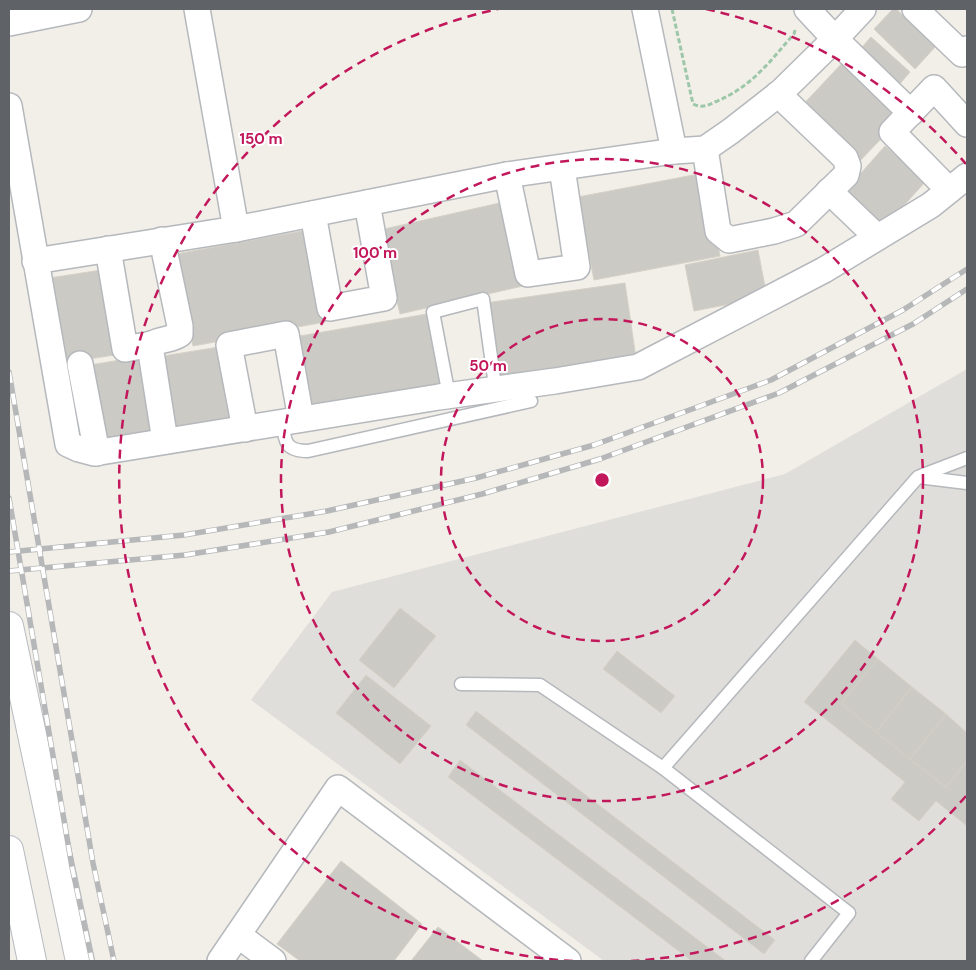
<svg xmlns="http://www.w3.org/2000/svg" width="976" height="970" font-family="'DM Sans',sans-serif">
<rect width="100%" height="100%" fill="#f1efe8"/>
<!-- industrial -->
<polygon fill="#e0deda" points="967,369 967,961 604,961 251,700 332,592 785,474"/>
<!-- building -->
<g fill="#cccac5" stroke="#d6d1c6">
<polygon points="893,9 896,9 936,46 915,69 874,29"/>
<polygon points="871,37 910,72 893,92 854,56"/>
<polygon points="845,60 904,115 856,165 798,110"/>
<polygon points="885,146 926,181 879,233 839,198"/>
<polygon points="704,173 720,256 594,280 578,197"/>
<polygon points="504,202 523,286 400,314 380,230"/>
<polygon points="308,230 325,322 193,346 176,254"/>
<polygon points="758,250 767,297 694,311 685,265"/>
<polygon points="108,269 121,354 56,364 43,279"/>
<polygon points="625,283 637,365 497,385 485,303"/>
<polygon points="427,314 442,392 308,416 294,337"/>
<polygon points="219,347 232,425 170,435 157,357"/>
<polygon points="145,356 160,439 99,449 84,366"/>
<polygon points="400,608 436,636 394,688 359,660"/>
<polygon points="855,640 878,659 841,703 946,787 967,761 967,826 936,801 919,821 891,799 905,782 804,702"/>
<polygon points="617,651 675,696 661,713 603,669"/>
<polygon points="878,659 912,687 876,732 841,703"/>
<polygon points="366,675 431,726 400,764 336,713"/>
<polygon points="912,687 946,714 910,759 876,732"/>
<polygon points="476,711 775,940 764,954 466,725"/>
<polygon points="946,714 967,733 967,761 946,787 910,759"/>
<polygon points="460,760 726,961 692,961 448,777"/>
<polygon points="341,861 422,924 394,961 300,961 277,944"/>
<polygon points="438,927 483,961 411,961"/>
</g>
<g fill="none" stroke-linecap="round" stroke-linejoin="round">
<!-- lane casing -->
<g stroke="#b5b8bc" stroke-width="15">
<g id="lane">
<polyline points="449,396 433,312 483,299 496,393"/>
<path d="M283 422C284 442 286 451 308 451L531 401"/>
<polyline points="920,476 967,458"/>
<polyline points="461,684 540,685 663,768"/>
<polyline points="811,961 849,913 663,768 918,477 967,483"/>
</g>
</g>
<!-- street casing -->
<g stroke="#b5b8bc" stroke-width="28">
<g id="street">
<polyline points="197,9 236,229"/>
<polyline points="645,9 674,151"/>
<polyline points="807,9 835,39 911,113"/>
<polyline points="915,9 962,54 967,49"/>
<polyline points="9,23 79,9"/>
<polyline points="9,106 68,444 79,449 94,453 439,397 555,381 638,367 824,270 931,205 967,176"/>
<polyline points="705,149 718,231 729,240 774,231 796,224 846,175 848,166 845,158 778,94"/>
<polyline points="507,175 528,274 577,267 562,168"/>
<polyline points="949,190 892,132 934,88 967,124"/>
<polyline points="829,191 877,237"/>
<polyline points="313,214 330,308 384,298 367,203"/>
<path d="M162 240 180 326V334C172 340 161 339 152 344L151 352 165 441"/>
<polyline points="108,249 125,349 152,344"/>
<polyline points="35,261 236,229 507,175 674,151 705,149 731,131 781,92 835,39 863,9"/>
<polyline points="80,364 97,453"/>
<polyline points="245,429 229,345 286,334 301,419"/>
<polyline points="238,935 273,961"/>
<polyline points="220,961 338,788 568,961"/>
</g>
</g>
<!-- secondary casing -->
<g stroke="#b6babf" stroke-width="30">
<g id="secondary">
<polyline points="9,626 80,961"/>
<polyline points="9,850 32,961"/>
</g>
</g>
<!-- path -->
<path stroke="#9cc7a9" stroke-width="3" stroke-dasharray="5 2.5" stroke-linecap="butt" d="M672 9 693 104C701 108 707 106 715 102 752 87 769 62 794 34L795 30"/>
<!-- lane -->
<use href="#lane" stroke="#fff" stroke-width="12"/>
<!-- street -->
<use href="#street" stroke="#fff" stroke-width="25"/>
<!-- secondary -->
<use href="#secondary" stroke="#fff" stroke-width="28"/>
<!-- rail casing -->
<g stroke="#b6b7b8" stroke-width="5.5">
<g id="rail">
<polyline points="9,372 93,863 114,961"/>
<polyline points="9,498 72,867 92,961"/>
<polyline points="9,552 184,535 327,511 476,478 594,445 771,380 903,310 967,269"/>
<polyline points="9,571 185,555 329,532 482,494 600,459 779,393 913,324 967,289"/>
</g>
</g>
<!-- rail -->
<use href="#rail" stroke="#fff" stroke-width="4" stroke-dasharray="11" stroke-linecap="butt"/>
</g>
<!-- distance rings -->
<g fill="none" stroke="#c2185b" stroke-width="2.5" stroke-dasharray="9 6">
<circle cx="602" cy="480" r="161"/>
<circle cx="602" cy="480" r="321"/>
<path d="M966 796A482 482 0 0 1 631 961M573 961A482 482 0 0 1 498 9M706 9A482 482 0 0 1 966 164"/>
</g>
<circle cx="602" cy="480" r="8" fill="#c2185b" stroke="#fff" stroke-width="2.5"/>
<g font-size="15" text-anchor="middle" font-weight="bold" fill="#c2185b" stroke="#fff" stroke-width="4" stroke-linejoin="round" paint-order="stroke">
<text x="261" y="144">150 m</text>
<text x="375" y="258">100 m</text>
<text x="488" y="371">50 m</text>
</g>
<!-- border -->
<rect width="976" height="970" fill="none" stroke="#5f6368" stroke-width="20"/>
</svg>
